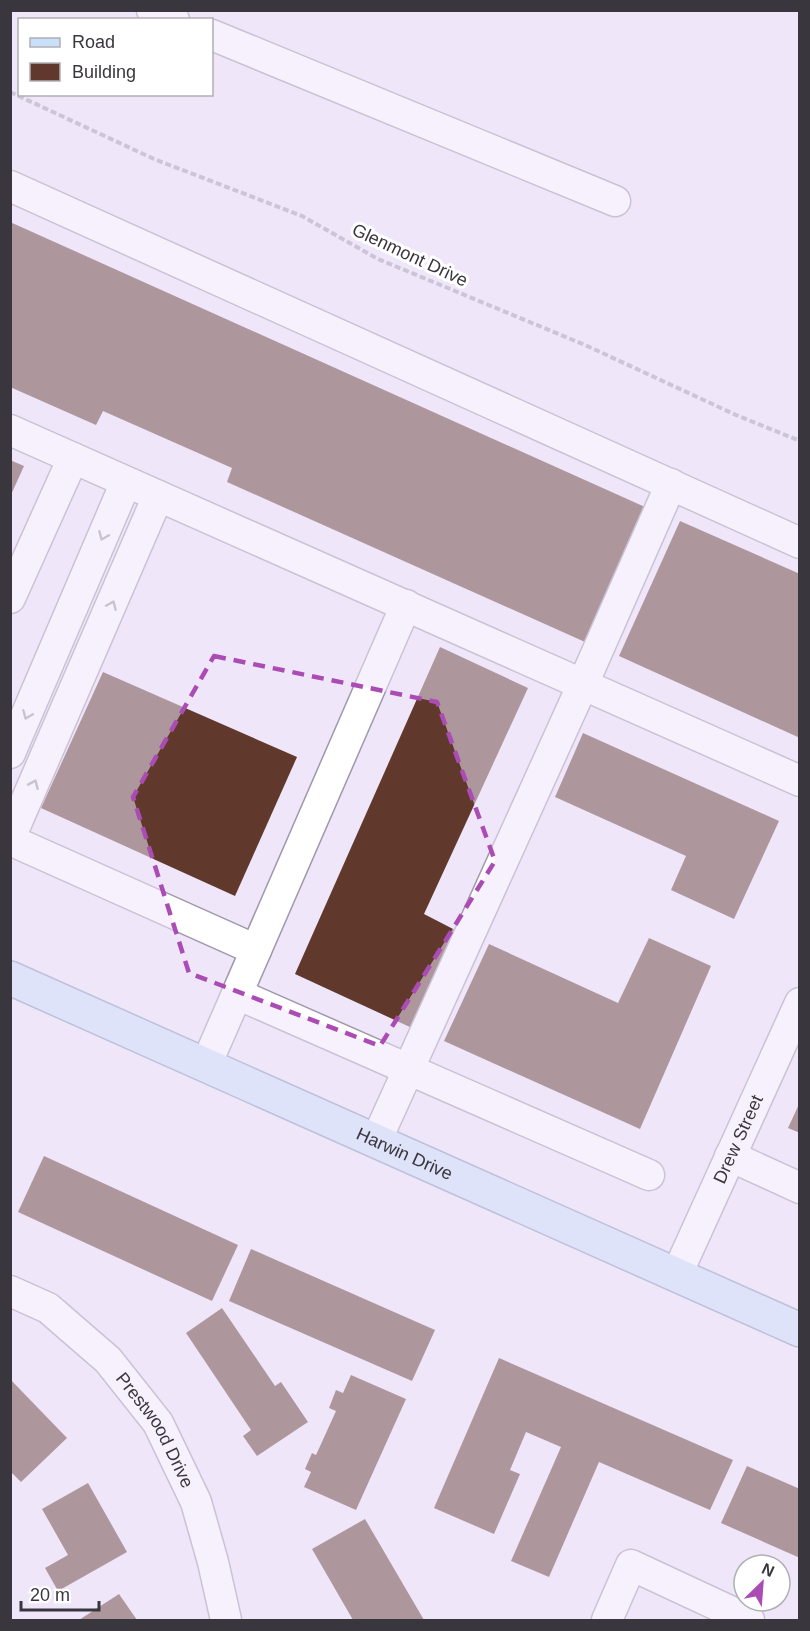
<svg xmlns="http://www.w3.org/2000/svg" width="810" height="1631" font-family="Arial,sans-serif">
<rect width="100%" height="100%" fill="#efe6fa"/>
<!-- building -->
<g fill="#60392c">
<polygon points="10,222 645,507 585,642 227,482 232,468 103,411 96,425 10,387"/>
<polygon points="10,460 24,466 10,497"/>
<polygon points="680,521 800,574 800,738 619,656"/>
<polygon points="440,647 528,688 424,914 455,930 412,1028 295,974"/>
<polygon points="103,672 297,757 235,896 41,808"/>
<polygon points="583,733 779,821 734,919 671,890 686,856 555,797"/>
<polygon points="649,938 711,966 640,1129 444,1041 489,944 618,1003"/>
<polygon points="800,1102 800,1133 788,1128"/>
<polygon points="44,1156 238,1245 212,1301 18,1212"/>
<polygon points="251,1249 435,1330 412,1381 229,1301"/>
<polygon points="222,1308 275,1386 281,1382 308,1422 257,1456 243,1436 251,1430 186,1333"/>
<polygon points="499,1358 733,1460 710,1510 599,1462 549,1577 511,1561 561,1447 526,1432 510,1470 520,1474 494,1534 434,1508"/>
<polygon points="351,1375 406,1399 356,1510 304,1487 311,1472 305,1469 312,1453 316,1455 336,1411 329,1408 336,1390 343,1393"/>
<polygon points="10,1379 67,1438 21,1482 10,1471"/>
<polygon points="747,1466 800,1489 800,1558 721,1523"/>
<polygon points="88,1483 127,1552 58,1591 45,1568 68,1555 42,1509"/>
<polygon points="365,1519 424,1620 353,1620 312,1549"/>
<polygon points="119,1594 137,1620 79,1620"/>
</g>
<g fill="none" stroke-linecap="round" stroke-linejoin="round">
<!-- minor casing -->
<g stroke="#a097aa" stroke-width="33">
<g id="minor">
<polyline points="152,10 174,20"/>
<polyline points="212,35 615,201"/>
<polyline points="10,186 800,543"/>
<polyline points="10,430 800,781"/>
<polyline points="10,598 73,458"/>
<polyline points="10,753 126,482"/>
<polyline points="10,838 158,496"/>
<polyline points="10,840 256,950"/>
<polyline points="237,994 649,1175"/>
<polyline points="206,1065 406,605"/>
<polyline points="376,1141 583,684 671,484"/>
<polyline points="730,1156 800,1188"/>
<path id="s1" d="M677 1274 800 1003"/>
<path id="s2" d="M10 1291 48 1308 108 1360 158 1423 196 1502 213 1562 226 1620"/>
<polyline points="607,1620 631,1565 749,1620"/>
</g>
</g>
<!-- major casing -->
<g stroke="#8096b5" stroke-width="36">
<g id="major">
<path id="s3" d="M10 978 800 1330"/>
</g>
</g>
<!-- path -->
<polyline stroke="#a39dab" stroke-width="4" stroke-dasharray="6 3" stroke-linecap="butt" points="10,92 154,159 302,216 378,259 585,345 736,415 800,441"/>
<!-- minor -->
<use href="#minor" stroke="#fff" stroke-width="30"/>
<!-- major -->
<use href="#major" stroke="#cadff9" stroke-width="33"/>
</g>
<!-- one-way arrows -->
<defs><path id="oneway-chevron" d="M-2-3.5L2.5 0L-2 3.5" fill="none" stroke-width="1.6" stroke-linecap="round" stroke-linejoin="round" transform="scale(1.5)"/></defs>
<g stroke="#9c9a9e">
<use href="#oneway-chevron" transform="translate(103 536) rotate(113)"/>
<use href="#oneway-chevron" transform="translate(112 605) rotate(-67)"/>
<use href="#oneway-chevron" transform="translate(27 715) rotate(113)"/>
<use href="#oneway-chevron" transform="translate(34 784) rotate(-66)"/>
</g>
<!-- marked area -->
<path d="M0 0H810V1631H0ZM214 656 437 702 495 861 380 1046 189 973 133 797Z" fill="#efe6fa" fill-opacity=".55" fill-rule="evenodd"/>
<path fill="none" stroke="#ab4cb5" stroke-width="4.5" stroke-dasharray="12 8" stroke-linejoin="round" d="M214 656 437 702 495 861 380 1046 189 973 133 797Z"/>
<g text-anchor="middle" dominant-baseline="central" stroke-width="6" stroke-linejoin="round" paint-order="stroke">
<!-- street labels -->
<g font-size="18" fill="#39363d" stroke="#fff">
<text transform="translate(410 255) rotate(25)">Glenmont Drive</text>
<text stroke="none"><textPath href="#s1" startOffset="148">Drew Street</textPath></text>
<text stroke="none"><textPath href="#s3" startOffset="432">Harwin Drive</textPath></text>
<text stroke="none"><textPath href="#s2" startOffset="206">Prestwood Drive</textPath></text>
</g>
</g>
<!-- border -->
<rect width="810" height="1631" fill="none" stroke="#39363d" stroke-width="24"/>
<!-- legend -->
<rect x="18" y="18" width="195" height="78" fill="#ffffff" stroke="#b0afb1" stroke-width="1.5"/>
<rect x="30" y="38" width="30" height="9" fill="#cadff9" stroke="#b0afb1" stroke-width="1.5"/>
<text x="72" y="48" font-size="18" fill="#39363d">Road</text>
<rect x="30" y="63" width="30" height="18" fill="#60392c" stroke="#b0afb1" stroke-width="1.5"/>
<text x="72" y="78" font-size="18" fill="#39363d">Building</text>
<!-- north arrow -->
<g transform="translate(762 1583) rotate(25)"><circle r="28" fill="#ffffff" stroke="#b0afb1" stroke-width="1.5"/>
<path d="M0-4.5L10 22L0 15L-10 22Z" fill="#ab4cb5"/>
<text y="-9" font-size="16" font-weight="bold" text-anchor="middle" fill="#39363d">N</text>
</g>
<!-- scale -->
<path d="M21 1601v9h78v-9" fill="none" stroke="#39363d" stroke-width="3"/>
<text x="30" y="1601" font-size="18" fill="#39363d" stroke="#ffffff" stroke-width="4.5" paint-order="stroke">20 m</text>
</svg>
